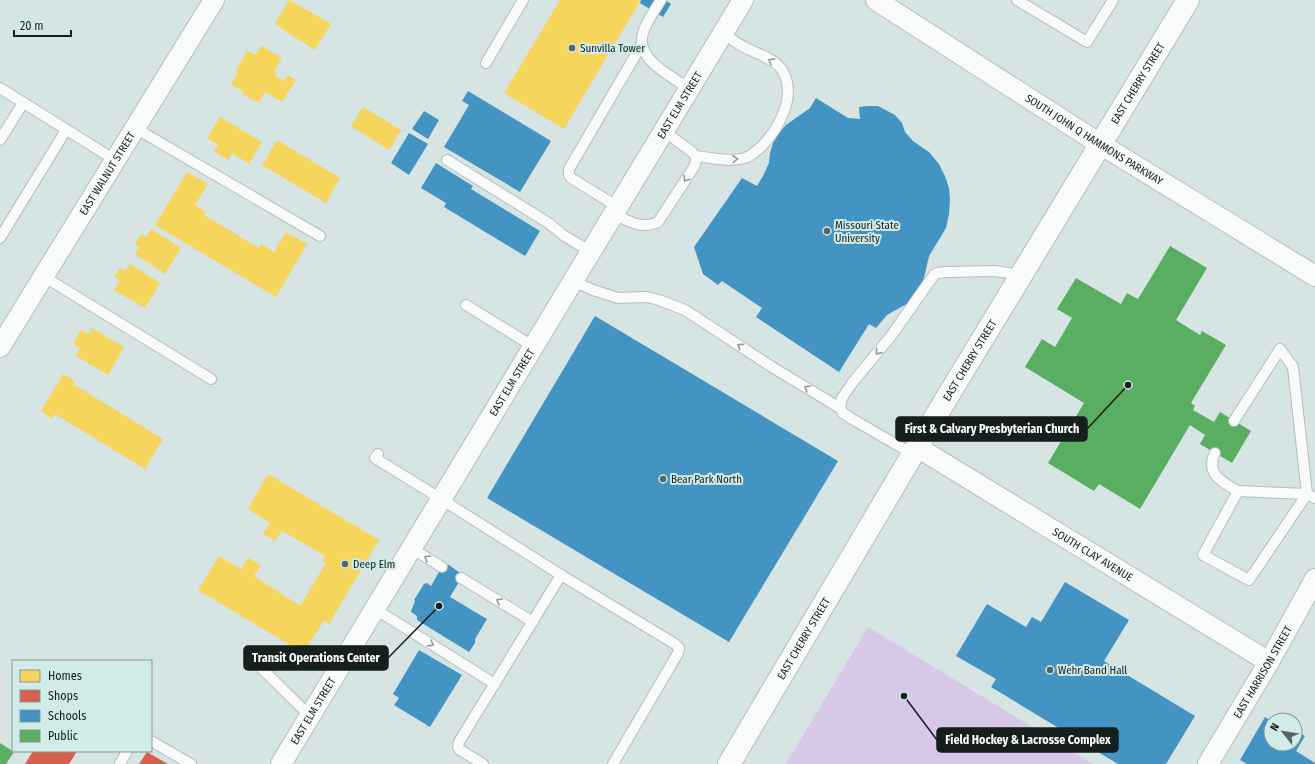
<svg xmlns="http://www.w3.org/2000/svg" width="1315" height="764" font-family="'Fira Sans Condensed',sans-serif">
<rect width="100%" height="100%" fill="#d6e5e3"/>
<!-- green -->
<polygon fill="#d7c8e8" points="868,627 1093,764 786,764"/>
<!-- homes -->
<g fill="#f6d55c">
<polygon points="289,0 295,3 331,24 315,50 280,28 281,27 275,24"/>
<polygon points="560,0 641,0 564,129 504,93"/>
<polygon points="261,46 282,58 274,71 277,73 275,75 284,81 288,75 296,80 282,102 265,92 259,103 242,94 244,92 231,84 238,72 236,71 247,51 255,55"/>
<polygon points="363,107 401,130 389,150 351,126"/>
<polygon points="220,117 262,142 249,164 232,153 228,160 214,151 218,145 207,138"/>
<polygon points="277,140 340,178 326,203 262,165"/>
<polygon points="187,172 208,184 195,205 206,212 204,215 259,248 261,244 274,252 286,232 307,244 276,297 155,225"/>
<polygon points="151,229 181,248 165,274 135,254 140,247 135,244 141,234 146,237"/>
<polygon points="130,264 160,283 145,308 114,290 120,280 114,277 120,268 125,271"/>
<polygon points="92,328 124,347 108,375 76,356 80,348 73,344 81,330 89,334"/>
<polygon points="63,374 75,381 73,384 163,439 145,469 55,414 52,419 41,411"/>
<polygon points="268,474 379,540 329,624 324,621 303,653 198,590 219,556 241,569 248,558 261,565 254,576 300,606 326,563 322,561 325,556 282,531 275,541 263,534 270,523 248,509"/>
</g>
<!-- shops -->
<g fill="#d6604d">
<polygon points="33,751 77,751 69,764 25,764"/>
<polygon points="147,752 168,764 139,764"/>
</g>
<!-- schools -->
<g fill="#4393c3">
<polygon points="641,0 665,0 671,4 663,17 640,3"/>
<polygon points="468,91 551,141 520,192 444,147 469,105 462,101"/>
<polygon points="816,98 848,118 860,119 859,107 867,106 878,106 895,115 902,123 905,132 913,141 929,152 939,164 945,176 949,188 950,200 949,214 946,228 929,256 923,282 910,302 887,315 876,328 869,324 839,372 756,317 762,308 722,281 718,285 703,274 694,247 742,178 757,186 763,176 769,163 770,153 773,143 779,133 786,125 810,108"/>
<polygon points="424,111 439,120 428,139 412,129"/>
<polygon points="409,133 428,144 409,175 391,163"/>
<polygon points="436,163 473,186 471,189 540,231 525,256 444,207 446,203 421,188"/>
<polygon points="595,316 838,461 729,642 487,498"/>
<polygon points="443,565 449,565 463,575 450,597 487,619 475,639 475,643 469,652 417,620 417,616 411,612 411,611 415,601 414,600 424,584 427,583 431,586"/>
<polygon points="1065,582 1129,620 1104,661 1195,716 1166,764 1118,764 991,687 996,679 956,656 987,604 1026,627 1032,617 1041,622"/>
<polygon points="419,650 462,675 430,727 394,705 399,698 393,694"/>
<polygon points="1265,717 1271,721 1271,744 1295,744 1295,730 1305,736 1296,751 1315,763 1315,764 1247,764 1240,760"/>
</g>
<!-- public -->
<g fill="#5aae61">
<polygon points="1170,246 1207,268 1176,320 1200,335 1202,331 1226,345 1191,403 1195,406 1193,410 1214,422 1220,412 1251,431 1232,463 1200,444 1205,435 1190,425 1140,509 1099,484 1094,491 1048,463 1084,403 1025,367 1042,339 1055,347 1072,318 1057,309 1076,278 1121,304 1127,293 1138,299"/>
<polygon points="0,743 14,752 6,764 0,764"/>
</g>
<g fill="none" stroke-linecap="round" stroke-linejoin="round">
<!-- service casing -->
<g stroke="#b3bfbd" stroke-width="12">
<g id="service">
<path d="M661 0C655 10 648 19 644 30 632 58 671 76 690 89"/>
<polyline points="1017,0 1087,42 1113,0"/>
<polyline points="486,63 523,0"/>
<polyline points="0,88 115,160"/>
<polyline points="135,128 320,236"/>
<polyline points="0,140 23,103"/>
<path d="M696 156C711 158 730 162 745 158 751 156 755 152 760 148 778 130 798 96 782 70 776 59 755 53 744 47 736 43 730 38 723 33"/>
<polyline points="447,160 550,224 563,235 591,252"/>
<polyline points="618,207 571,178 569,175 569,169 642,44"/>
<path d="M614 214C628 221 642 230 658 222L694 167C697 160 697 157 692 152L664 131"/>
<polyline points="0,238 66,130"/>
<polyline points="43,276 211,379"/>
<polyline points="573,281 593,290 618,298 647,297 659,300 685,310 772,367 840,408"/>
<polyline points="466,305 534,347"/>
<polyline points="1234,421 1280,349 1293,367 1307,494 1249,580 1203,555 1238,491 1307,494 1315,498"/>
<path d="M1215 453C1205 474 1222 482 1238 491"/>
<polyline points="378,454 375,458 441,499 561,575 459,742 458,747 460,750 483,764"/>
<polyline points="913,454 852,419 843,413 840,408 842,398 853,382 891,336 934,275 937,273 947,272 995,271 1021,275"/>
<polyline points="411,548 442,567"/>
<polyline points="561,575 675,644 679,648 678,653 613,764"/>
<polyline points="461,578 533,622"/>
<polyline points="375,609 495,684"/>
<polyline points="259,666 310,716"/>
<polyline points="151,741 191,764"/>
<polyline points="120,764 127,751"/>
</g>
</g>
<!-- minor casing -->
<g stroke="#b3bfbd" stroke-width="22">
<g id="minor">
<path id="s1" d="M876 0 1100 144 1315 276"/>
<path id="s2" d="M0 347 214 0"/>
<path id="s3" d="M917 447 1269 662"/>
<path id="s4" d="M281 764 743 0"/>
<path id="s5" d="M1208 764 1269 662 1315 579"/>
</g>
</g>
<!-- tertiary casing -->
<g stroke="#b3bfbd" stroke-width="24">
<g id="tertiary">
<path id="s6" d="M729 764 917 447 1188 0"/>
</g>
</g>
<!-- service -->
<use href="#service" stroke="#f9fbfb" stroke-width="10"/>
<!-- minor -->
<use href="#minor" stroke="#f9fbfb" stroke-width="20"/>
<!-- tertiary -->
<use href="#tertiary" stroke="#f9fbfb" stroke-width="22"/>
</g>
<!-- one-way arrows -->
<defs><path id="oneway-chevron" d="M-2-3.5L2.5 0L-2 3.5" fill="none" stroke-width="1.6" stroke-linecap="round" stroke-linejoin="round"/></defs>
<g stroke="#929898">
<use href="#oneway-chevron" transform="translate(771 61) rotate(-151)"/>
<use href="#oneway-chevron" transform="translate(735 159) rotate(-2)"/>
<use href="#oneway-chevron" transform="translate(686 179) rotate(123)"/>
<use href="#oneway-chevron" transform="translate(740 346) rotate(-146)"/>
<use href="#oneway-chevron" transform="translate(878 352) rotate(129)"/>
<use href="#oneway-chevron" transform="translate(807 388) rotate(-149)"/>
<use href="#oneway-chevron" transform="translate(427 558) rotate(-149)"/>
<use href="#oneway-chevron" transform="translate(499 601) rotate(-149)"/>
<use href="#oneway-chevron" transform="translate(431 644) rotate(32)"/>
</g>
<!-- markers -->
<g fill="#596463" stroke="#d0ebe8" stroke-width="1.5">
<circle cx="572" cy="48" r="4"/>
<circle cx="827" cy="231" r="4"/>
<circle cx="663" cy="479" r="4"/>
<circle cx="345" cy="564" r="4"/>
<circle cx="1050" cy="670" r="4"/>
</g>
<g text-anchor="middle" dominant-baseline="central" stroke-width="4" stroke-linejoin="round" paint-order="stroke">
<!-- poi labels -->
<g font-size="11" fill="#151f1e" stroke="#d0ebe8" text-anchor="start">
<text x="580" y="48">Sunvilla Tower</text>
<text x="835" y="225">Missouri State<tspan x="835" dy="13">University</tspan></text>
<text x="671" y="479">Bear Park North</text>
<text x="353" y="564">Deep Elm</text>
<text x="1058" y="670">Wehr Band Hall</text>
</g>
<!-- street labels -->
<g font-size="11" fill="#151f1e" stroke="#d0ebe8">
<text stroke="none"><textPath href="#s6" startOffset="794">EAST CHERRY STREET</textPath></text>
<text stroke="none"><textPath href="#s4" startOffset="770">EAST ELM STREET</textPath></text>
<text stroke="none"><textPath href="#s1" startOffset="259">SOUTH JOHN Q HAMMONS PARKWAY</textPath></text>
<text stroke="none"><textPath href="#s2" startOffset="204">EAST WALNUT STREET</textPath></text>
<text stroke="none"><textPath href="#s6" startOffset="470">EAST CHERRY STREET</textPath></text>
<text stroke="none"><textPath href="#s4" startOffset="446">EAST ELM STREET</textPath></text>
<text stroke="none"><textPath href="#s3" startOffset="206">SOUTH CLAY AVENUE</textPath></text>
<text stroke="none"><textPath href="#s6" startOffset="146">EAST CHERRY STREET</textPath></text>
<text stroke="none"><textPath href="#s5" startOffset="107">EAST HARRISON STREET</textPath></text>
<text stroke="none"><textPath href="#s4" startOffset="62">EAST ELM STREET</textPath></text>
</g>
</g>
<!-- callouts -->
<path fill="none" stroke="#151f1e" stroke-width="1.5" d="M1128 385L1087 429M439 606L388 658M904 696L937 740"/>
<g fill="#151f1e" stroke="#d0ebe8" stroke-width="1.5">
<circle cx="1128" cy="385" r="4"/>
<circle cx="439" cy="606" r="4"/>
<circle cx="904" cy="696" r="4"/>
</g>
<g fill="#151f1e" stroke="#151f1e" stroke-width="1.5">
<rect x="896" y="417" width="191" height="24" rx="4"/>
<rect x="244" y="646" width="144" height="24" rx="4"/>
<rect x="937" y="728" width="181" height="24" rx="4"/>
</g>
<g font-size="12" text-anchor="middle" font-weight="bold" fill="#fff">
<text x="992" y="433">First &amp; Calvary Presbyterian Church</text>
<text x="316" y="662">Transit Operations Center</text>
<text x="1028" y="744">Field Hockey &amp; Lacrosse Complex</text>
</g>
<!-- legend -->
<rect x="12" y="660" width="140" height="92" fill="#d0ebe8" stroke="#859997"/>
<rect x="20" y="670" width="20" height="12" fill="#f6d55c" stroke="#859997"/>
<text x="48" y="680" font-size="12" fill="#151f1e">Homes</text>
<rect x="20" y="690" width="20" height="12" fill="#d6604d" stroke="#859997"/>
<text x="48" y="700" font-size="12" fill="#151f1e">Shops</text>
<rect x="20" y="710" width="20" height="12" fill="#4393c3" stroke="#859997"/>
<text x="48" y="720" font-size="12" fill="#151f1e">Schools</text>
<rect x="20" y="730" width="20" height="12" fill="#5aae61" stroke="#859997"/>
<text x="48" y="740" font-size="12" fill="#151f1e">Public</text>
<!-- north arrow -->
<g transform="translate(1283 732) rotate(300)"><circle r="19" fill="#d0ebe8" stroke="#859997"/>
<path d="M0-3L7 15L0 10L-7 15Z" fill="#596463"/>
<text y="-6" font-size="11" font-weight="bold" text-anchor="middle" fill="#151f1e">N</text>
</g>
<!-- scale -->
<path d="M14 30v6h57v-6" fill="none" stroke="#151f1e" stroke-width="2"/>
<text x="20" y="30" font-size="12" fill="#151f1e" stroke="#d0ebe8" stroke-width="3" paint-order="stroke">20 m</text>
</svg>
